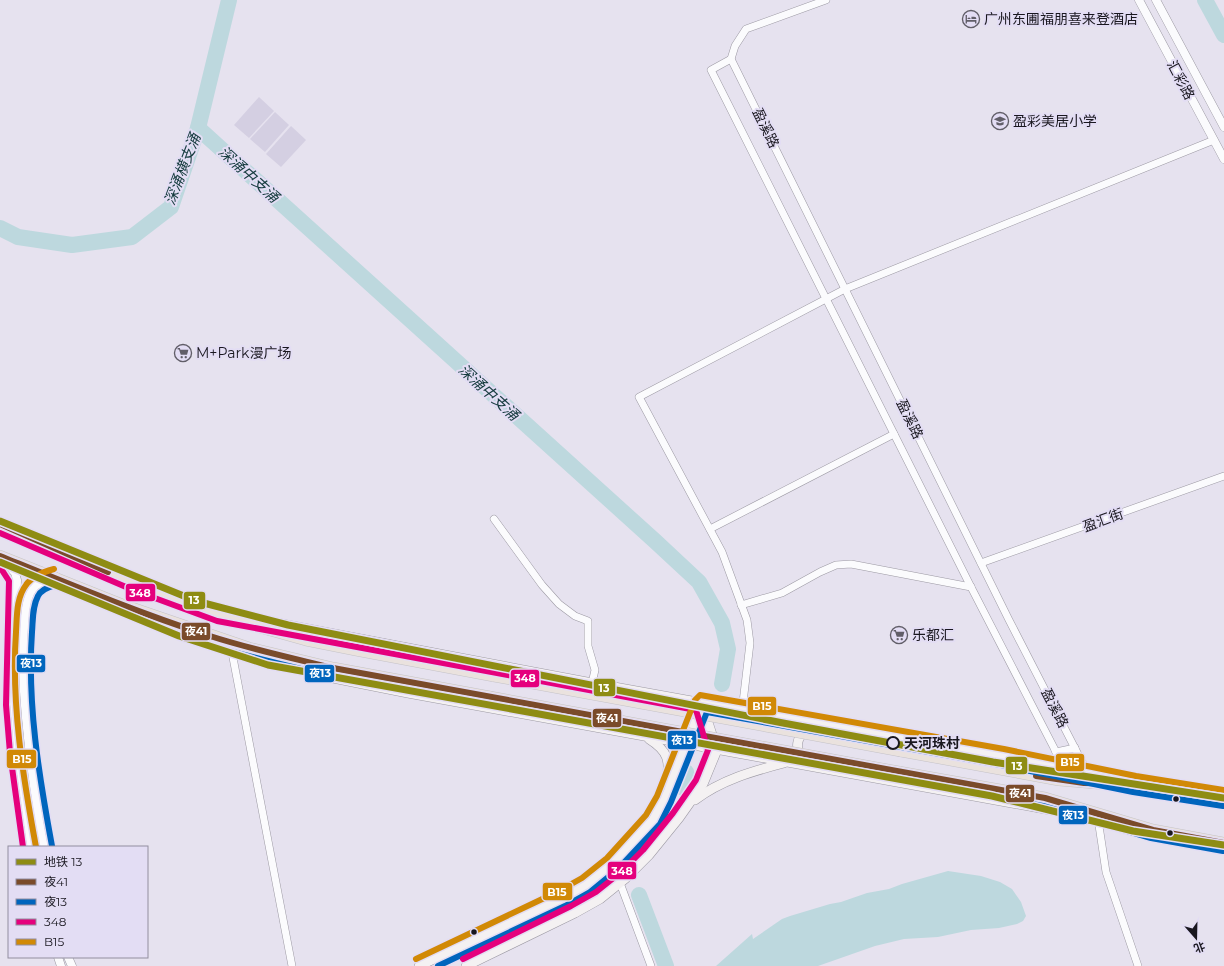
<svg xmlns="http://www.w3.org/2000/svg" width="1224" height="966" font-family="Montserrat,'Noto Sans SC',sans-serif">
<rect width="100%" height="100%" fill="#e6e2ef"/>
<!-- green -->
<g fill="#d4cfe2">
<polygon points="259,97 274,111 249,138 234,125"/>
<polygon points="275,112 289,125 265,152 250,139"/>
<polygon points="291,126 306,140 281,167 266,154"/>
</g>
<!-- water -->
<polygon fill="#bdd8de" points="948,871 981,876 1000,882 1012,889 1021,902 1026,916 1023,921 1017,924 999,928 971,930 938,937 904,939 875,946 818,966 716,966 752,934 753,939 782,919 790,916 830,904 841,902 867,893 889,889 902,884"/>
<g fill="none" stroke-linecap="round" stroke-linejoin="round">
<!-- river -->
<g stroke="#bdd8de" stroke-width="16">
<polyline points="1205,0 1224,35"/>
<polyline points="198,128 655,541 699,582 722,623 728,649 722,684"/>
<polyline points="0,228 18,237 72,245 132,237 171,207 198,128 229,0"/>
<polyline points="680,787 686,772"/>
<polyline points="639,895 666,966"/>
</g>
<!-- minor casing -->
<g stroke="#9c99a3" stroke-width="8">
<g id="minor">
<polyline points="826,0 746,29 735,46 731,59 711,70 971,587 1054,748 1058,757 1057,767"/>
<polyline points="731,59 1009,620 1082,762 1093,775"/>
<polyline points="494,519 542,585 559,604 575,616 588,621 588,646 595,670 592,683"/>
<polyline points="710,529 894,434"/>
<polyline points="981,563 1224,476"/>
<polyline points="741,605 782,593 820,572 836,565 851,564 971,587"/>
<polyline points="230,642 292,966"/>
<polyline points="742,711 750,643 747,620 722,552 639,397 845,289 1214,140"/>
<polyline points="1056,752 1075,748"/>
<polyline points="1098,819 1106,872 1138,966"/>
<polyline points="606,869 620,883 651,966"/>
</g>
</g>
<!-- tertiary casing -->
<g stroke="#9c99a3" stroke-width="9">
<g id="tertiary">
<polyline points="1139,0 1224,159"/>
<polyline points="1156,0 1224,127"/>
<polyline points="3,559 15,573 17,580 14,704 18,752 31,847"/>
<path d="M44 847C37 811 32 775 28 738 24 702 21 666 24 629 25 617 25 601 32 590 38 582 46 579 56 577"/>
<polyline points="58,957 61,966"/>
<polyline points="68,957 72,966"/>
</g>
</g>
<!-- secondary casing -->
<g stroke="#9c99a3" stroke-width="10">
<g id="secondary">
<polyline points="240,616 592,683 1003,757 1120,781"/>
<polyline points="265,655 301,670 328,677 408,693 1105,820"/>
<path d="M649 739C668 751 671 761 666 782"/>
<path d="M802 758C795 748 796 737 807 730"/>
<path d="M695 800C721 780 753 771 784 763"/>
<polyline points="419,966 561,899 586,885 612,864 653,820 668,792 700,708"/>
<polyline points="466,966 575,913 600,899 626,878 649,855 679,818 703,784 717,750 704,710"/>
</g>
</g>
<!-- trunk casing -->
<g stroke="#c4c2c8" stroke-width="12">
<g id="trunk">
<polyline points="0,524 132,582 191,604 263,628 306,640 356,650 494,676"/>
<polyline points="0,556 123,605 249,648 333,668 490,697"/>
<polyline points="901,751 1059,780 1107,784 1135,784 1224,798"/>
<polyline points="899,772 1045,798 1153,830 1224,843"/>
</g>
</g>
<!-- minor -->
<use href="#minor" stroke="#fbfbfd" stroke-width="7"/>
<!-- tertiary -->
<use href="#tertiary" stroke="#fbfbfd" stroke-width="8"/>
<!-- secondary -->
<use href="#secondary" stroke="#f4f1f2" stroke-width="9"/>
<!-- trunk -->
<use href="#trunk" stroke="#eae2de" stroke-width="11"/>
<!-- trunk-bridge casing -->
<g stroke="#c4c2c8" stroke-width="12" stroke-linecap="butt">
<g id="trunk-bridge">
<polyline points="494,676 901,751"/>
<polyline points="490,697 899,772"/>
</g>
</g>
<!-- trunk-bridge -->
<use href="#trunk-bridge" stroke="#eae2de" stroke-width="11"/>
<!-- bus-1 casing -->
<g stroke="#e3ddf4" stroke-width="9">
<g id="bus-1">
<polyline points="0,524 108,572"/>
<path d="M0 556C69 584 139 613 210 636 250 649 292 658 333 668L1045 798 1153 830 1224 843"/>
<polyline points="1036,776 1084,783 1135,784 1224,798"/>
</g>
</g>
<!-- bus-2 casing -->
<g stroke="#e3ddf4" stroke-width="9">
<g id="bus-2">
<path d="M52 846C39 776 27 703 32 632 33 621 32 607 38 596 41 590 48 587 55 585 105 606 155 627 207 644 247 657 289 666 331 676L1043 806 1151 838 1223 851"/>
<polyline points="438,966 565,906 590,892 618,869 660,824 671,802 707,712 1001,765 1133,792 1223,806"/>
</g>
</g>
<!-- bus-3 casing -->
<g stroke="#e3ddf4" stroke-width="9">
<g id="bus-3">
<polyline points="0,533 133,590 217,621 696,710 708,750 696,780 673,813 643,850 621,872 596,892 571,906 463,959"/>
<polyline points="0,567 9,581 6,705 10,753 23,847"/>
</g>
</g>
<!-- bus-4 casing -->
<g stroke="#e3ddf4" stroke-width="9">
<g id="bus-4">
<path d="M36 847C23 777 11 704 16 632 17 617 16 598 26 585 32 576 43 572 54 569"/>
<polyline points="416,959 557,892 582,878 607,858 646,815 657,796 695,700 700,695 1004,749 1136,776 1224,790"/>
</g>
</g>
<!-- bus-1 -->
<use href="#bus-1" stroke="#7a4b2a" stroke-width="6"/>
<!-- bus-2 -->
<use href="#bus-2" stroke="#0065bd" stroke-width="6"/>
<!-- bus-3 -->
<use href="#bus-3" stroke="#e5007d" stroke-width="6"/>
<!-- bus-4 -->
<use href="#bus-4" stroke="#d18906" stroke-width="6"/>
<!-- metro-1 casing -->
<g stroke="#e3ddf4" stroke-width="10">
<g id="metro-1">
<polyline points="0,521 196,601 288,625 783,723 993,762 1224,798"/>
<polyline points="0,562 179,636 268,665 992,796 1133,831 1224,845"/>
</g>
</g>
<!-- metro-1 -->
<use href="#metro-1" stroke="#8e8c13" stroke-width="7"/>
</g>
<!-- icons -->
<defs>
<g id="hotel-ring" transform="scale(0.9)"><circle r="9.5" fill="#e3ddf4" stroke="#615e68" stroke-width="1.5"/><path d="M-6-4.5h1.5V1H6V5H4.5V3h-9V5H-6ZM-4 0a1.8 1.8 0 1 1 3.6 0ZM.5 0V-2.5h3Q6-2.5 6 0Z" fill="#615e68"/></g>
<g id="school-ring" transform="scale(0.9)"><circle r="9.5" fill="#e3ddf4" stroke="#615e68" stroke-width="1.5"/><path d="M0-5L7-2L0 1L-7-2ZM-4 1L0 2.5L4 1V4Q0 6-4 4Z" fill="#615e68"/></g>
<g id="supermarket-ring" transform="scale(0.9)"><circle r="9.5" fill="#e3ddf4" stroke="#615e68" stroke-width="1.5"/><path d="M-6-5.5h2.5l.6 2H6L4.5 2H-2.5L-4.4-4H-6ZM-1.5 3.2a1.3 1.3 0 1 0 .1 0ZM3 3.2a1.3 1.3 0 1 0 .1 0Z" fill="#615e68"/></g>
</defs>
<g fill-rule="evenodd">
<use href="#hotel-ring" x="971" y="19"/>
<use href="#school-ring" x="1000" y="121"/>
<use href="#supermarket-ring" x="183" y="353"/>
<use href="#supermarket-ring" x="899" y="635"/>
</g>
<!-- markers -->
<circle fill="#e3ddf4" stroke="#19171f" stroke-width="2" cx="893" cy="743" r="6"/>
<g fill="#19171f" stroke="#e3ddf4" stroke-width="1.5">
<circle cx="1176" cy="799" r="3.5"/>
<circle cx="1170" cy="833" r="3.5"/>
<circle cx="474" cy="932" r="3.5"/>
</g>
<g text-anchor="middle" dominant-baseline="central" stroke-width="4" stroke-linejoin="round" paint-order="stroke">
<!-- poi labels -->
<g font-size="14" fill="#19171f" stroke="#e3ddf4" text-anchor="start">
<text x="984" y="19">广州东圃福朋喜来登酒店</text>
<text x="1013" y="121">盈彩美居小学</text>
<text x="196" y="353">M+Park漫广场</text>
<text x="912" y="635">乐都汇</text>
</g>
<!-- street labels -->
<g font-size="14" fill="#19171f" stroke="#e3ddf4">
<text transform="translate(1181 80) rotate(62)">汇彩路</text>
<text transform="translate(766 128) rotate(64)">盈溪路</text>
<text transform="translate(910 419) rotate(64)">盈溪路</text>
<text transform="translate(1103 520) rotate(-20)">盈汇街</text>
<text transform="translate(1055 708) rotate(63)">盈溪路</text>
</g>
<!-- stop labels -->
<g font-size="14" font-weight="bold" fill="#19171f" stroke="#e3ddf4" text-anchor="start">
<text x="904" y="743">天河珠村</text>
</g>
<!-- water labels -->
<g font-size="15" font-style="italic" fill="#143a3d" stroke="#e3ddf4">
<text transform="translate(182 169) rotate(-69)">深涌横支涌</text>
<text transform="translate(249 174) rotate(42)">深涌中支涌</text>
<text transform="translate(489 392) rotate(42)">深涌中支涌</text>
</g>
</g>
<g stroke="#e3ddf4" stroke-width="1.5">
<rect x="125" y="583" width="31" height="19" rx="4" fill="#e5007d"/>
<rect x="183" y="591" width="23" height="19" rx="4" fill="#8e8c13"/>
<rect x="181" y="622" width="30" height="19" rx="4" fill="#7a4b2a"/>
<rect x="16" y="654" width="30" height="19" rx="4" fill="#0065bd"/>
<rect x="304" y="664" width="31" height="19" rx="4" fill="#0065bd"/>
<rect x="510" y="669" width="30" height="19" rx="4" fill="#e5007d"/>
<rect x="593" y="678" width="23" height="19" rx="4" fill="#8e8c13"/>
<rect x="747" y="696" width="30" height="20" rx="4" fill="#d18906"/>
<rect x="592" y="708" width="30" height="20" rx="4" fill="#7a4b2a"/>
<rect x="667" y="730" width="30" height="20" rx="4" fill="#0065bd"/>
<rect x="6" y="749" width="31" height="20" rx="4" fill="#d18906"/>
<rect x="1055" y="753" width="30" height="19" rx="4" fill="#d18906"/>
<rect x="1005" y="756" width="23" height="19" rx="4" fill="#8e8c13"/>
<rect x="1005" y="784" width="30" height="19" rx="4" fill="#7a4b2a"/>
<rect x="1058" y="805" width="30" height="20" rx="4" fill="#0065bd"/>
<rect x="607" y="861" width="30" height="19" rx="4" fill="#e5007d"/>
<rect x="542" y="882" width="31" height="19" rx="4" fill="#d18906"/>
</g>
<g font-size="11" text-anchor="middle" font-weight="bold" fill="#fff">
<text x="140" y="597">348</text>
<text x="194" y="604">13</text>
<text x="196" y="635">夜41</text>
<text x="31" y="667">夜13</text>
<text x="320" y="677">夜13</text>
<text x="525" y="682">348</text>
<text x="604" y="692">13</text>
<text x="762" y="710">B15</text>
<text x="607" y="722">夜41</text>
<text x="682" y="744">夜13</text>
<text x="22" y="763">B15</text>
<text x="1070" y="766">B15</text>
<text x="1017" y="770">13</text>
<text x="1020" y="797">夜41</text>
<text x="1073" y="819">夜13</text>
<text x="622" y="875">348</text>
<text x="557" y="896">B15</text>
</g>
<!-- legend -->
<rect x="8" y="846" width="140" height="112" fill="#e3ddf4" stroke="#928e9f"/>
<rect x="16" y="859" width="20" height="6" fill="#8e8c13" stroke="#928e9f"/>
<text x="44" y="866" font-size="12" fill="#19171f">地铁 13</text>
<rect x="16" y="879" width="20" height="6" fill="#7a4b2a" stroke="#928e9f"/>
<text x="44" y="886" font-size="12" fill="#19171f">夜41</text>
<rect x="16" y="899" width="20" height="6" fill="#0065bd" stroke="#928e9f"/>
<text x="44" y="906" font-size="12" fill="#19171f">夜13</text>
<rect x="16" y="919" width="20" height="6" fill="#e5007d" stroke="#928e9f"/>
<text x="44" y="926" font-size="12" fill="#19171f">348</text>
<rect x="16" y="939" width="20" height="6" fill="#d18906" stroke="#928e9f"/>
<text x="44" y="946" font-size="12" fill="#19171f">B15</text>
<!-- north arrow -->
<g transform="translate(1196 938) rotate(160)" stroke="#e3ddf4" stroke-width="3" paint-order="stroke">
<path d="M0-3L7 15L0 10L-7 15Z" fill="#19171f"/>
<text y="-6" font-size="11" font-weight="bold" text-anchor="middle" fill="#19171f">北</text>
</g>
</svg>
